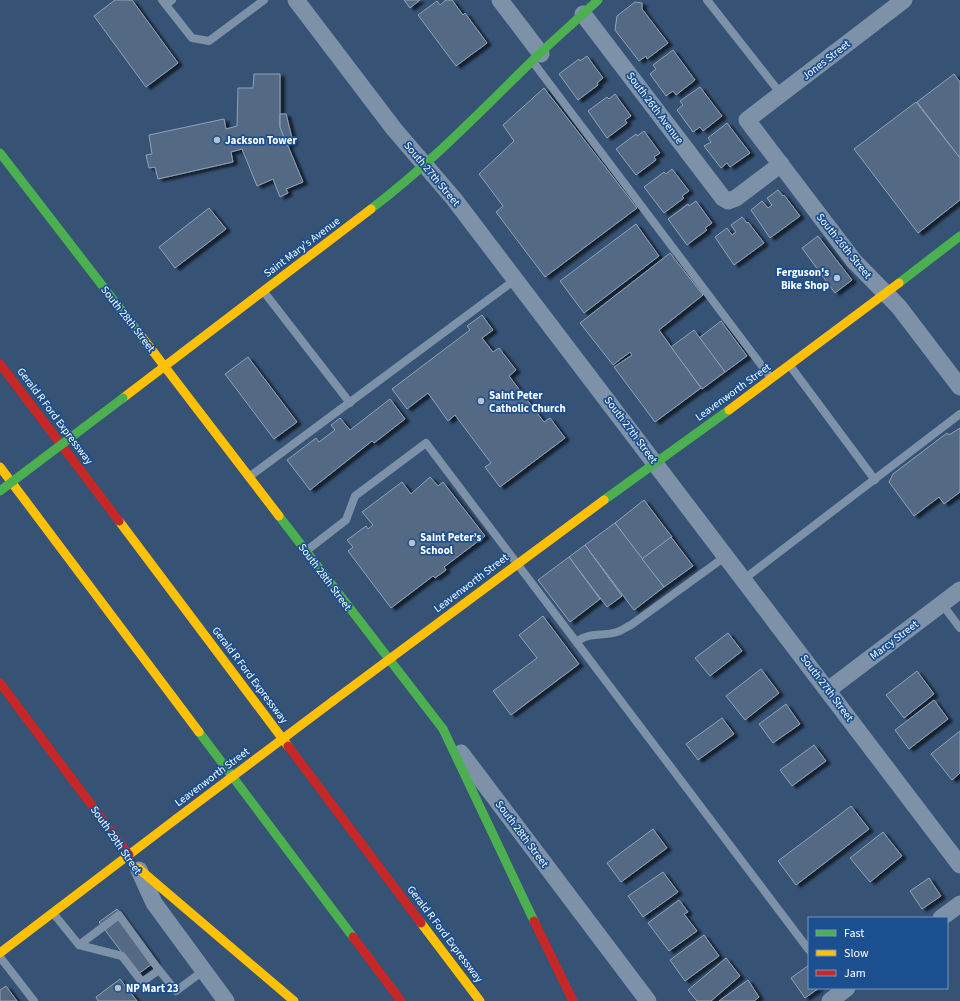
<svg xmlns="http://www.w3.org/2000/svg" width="960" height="1001" font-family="'Source Sans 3',sans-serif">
<defs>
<filter id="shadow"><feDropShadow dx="4.5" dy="2.5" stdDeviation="1" flood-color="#0009"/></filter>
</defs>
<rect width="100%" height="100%" fill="#365274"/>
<!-- building -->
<g fill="#526984" stroke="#92a2b6" filter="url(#shadow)">
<polygon points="115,0 132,0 178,63 146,87 94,16"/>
<polygon points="404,0 420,0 410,8"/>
<polygon points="446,0 452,0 463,15 465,13 487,43 456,66 418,15 437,1 440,5"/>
<polygon points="635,2 642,3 642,9 668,43 647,59 646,56 639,61 615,30 617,16"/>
<polygon points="673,50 695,80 676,95 673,91 666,96 650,74 656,69 653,65"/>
<polygon points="587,56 603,78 597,83 598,85 578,100 559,74 579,59 580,61"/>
<polygon points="254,74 280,74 280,127 303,182 286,189 288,193 280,197 273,179 257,186 242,149 231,152 233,162 158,179 155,167 149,168 146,155 152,154 149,135 224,119 226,129 237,126 238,88 253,88"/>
<polygon points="954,74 960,82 960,158 917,102"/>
<polygon points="700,87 722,116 703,131 700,127 693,132 677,110 683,105 680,101"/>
<polygon points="544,88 637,208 545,277 496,212 503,206 479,174 514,141 503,125"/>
<polygon points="615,94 631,116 625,120 627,123 607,138 588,111 607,97 609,99"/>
<polygon points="916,102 960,158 960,200 918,233 854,149"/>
<polygon points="280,114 286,114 293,142 287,145 280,127"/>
<polygon points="727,123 750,153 730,167 727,163 721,168 704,146 711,142 708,138"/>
<polygon points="644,131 660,153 654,157 656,160 636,175 616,149 636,134 637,136"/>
<polygon points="672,169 689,191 682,196 684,198 664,213 644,187 664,172 666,174"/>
<polygon points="778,190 783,196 784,195 800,216 770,238 751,210 762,201 768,208 772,205 767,198"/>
<polygon points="696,201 712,223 705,228 707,230 687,245 668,219 688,204 689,206"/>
<polygon points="209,208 226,229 175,268 159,247"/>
<polygon points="742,217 747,223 748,222 764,243 734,265 715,237 727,228 732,235 736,232 731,225"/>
<polygon points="636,224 659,256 584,313 560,281"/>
<polygon points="818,236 852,280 835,293 802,248"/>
<polygon points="670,253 703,295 659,330 701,388 655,422 614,367 632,355 630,352 613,365 580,323"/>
<polygon points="482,315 493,330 482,338 493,352 499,348 516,370 509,376 544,422 550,418 565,438 500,487 485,467 491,463 455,415 448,421 428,393 407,409 392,389 470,330 467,326"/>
<polygon points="721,321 747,356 725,372 699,338"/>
<polygon points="694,330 725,372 702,389 671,347"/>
<polygon points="248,357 297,422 274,439 225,374"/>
<polygon points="390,399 405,419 374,443 372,441 310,490 287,460 316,438 319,442 335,430 331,425 340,418 350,430"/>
<polygon points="960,428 960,492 944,504 939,497 914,516 889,482 893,474 947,433 949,435"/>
<polygon points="430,477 438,486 443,482 485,536 444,567 446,570 435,578 433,576 391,608 348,551 353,547 347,540 366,526 368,529 373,525 362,512 402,482 411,494"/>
<polygon points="644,500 672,537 642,559 615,523"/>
<polygon points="615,523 664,587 634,610 585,545"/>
<polygon points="671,537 693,566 664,587 642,559"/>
<polygon points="585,545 622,596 607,607 569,557"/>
<polygon points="569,557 600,599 570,622 538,580"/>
<polygon points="543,616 579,664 511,715 493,691 537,658 519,635"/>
<polygon points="728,633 742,651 710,676 695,658"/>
<polygon points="761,669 779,693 745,720 726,696"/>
<polygon points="917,671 934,694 904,718 886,695"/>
<polygon points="934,700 948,719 909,749 895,730"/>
<polygon points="786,704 800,724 773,743 759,724"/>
<polygon points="722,718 734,734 698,760 686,744"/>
<polygon points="960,731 960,773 952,780 931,754"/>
<polygon points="814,745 826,761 792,786 780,770"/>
<polygon points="851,806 869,829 796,885 778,861"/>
<polygon points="653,829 667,848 621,882 607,863"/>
<polygon points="883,832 902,856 870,882 850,858"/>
<polygon points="663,872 678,892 643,917 628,896"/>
<polygon points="929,878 941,896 922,909 910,891"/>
<polygon points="679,900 688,912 684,914 697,931 669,951 648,923"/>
<polygon points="117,909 156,961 138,974 99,922"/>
<polygon points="704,935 719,956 685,981 670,960"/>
<polygon points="726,958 740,976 711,1001 697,1001 688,990"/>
<polygon points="809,965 809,988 819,988 805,998 791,978"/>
<polygon points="120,979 137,1001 98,1001 96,997"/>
<polygon points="748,980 759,997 754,1001 719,1001"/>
<polygon points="6,986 17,1001 0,1001 0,990"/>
</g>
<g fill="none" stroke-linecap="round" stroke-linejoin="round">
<!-- lane -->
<g stroke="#7d92a8" stroke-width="8">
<polyline points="162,0 192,38 209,41 264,0"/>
<polyline points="707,0 781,94"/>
<polyline points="166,5 172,0"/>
<polyline points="533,62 771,378"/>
<polyline points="264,292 350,403"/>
<polyline points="791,367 875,480"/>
<polyline points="249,477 516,279"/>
<polyline points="306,551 346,520 355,496 426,443 809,950"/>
<polyline points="744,579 960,414"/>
<polyline points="942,604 960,628"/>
<path d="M577 641C594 631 601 637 617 632 622 631 626 627 631 625L726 556"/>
<polyline points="53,913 79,945 122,956 142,982 159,970 176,991 203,971"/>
<polyline points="79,945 119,915 159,970"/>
<polyline points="0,957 34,1001"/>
</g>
<!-- street -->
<g stroke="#7d92a8" stroke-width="17">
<polyline points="296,0 394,129 454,199 960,865"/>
<polyline points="500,0 541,54"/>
<polyline points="904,0 747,120 854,261 899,307 960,387"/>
<polyline points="583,14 723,198 728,201 736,198 781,164"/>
<polyline points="828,690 960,590"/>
<polyline points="461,753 648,1001"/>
<polyline points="139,870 154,903 226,1001"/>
<polyline points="941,918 960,904"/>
<polyline points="830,1001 847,988"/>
</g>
<!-- fast -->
<g stroke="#4caf50" stroke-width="9">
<polyline points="0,153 142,337"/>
<path d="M371 209C429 165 479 113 531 62 552 41 576 21 598 0"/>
<polyline points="899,283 960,236"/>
<polyline points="604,500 729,410"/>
<polyline points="279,516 389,659"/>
<polyline points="389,659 443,729"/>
<polyline points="443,729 534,921"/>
<polyline points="199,732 353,937"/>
</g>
<!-- slow -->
<g stroke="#ffc107" stroke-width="9">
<polyline points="142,337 279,516"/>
<polyline points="123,398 371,209"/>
<polyline points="729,410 899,283"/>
<polyline points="0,467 199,732"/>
<polyline points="119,521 288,746"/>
<polyline points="333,701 604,500"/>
<polyline points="138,868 294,1001"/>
<polyline points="421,923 480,1001"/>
<polyline points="0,953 176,819"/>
</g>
<!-- jam -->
<g stroke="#c62828" stroke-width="9">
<polyline points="0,364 119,521"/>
<polyline points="0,683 129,855"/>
<polyline points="288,746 421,923"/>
<polyline points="534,921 573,1001"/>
<polyline points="353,937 401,1001"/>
</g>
<!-- fast-bridge -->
<polyline stroke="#4caf50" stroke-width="9" points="0,491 123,398"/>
<!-- slow-bridge -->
<polyline stroke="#ffc107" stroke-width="9" points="176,819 333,701"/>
</g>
<!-- markers -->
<g fill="#b9c2ce" stroke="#1b4f8f" stroke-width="1.5">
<circle cx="217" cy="140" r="4"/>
<circle cx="837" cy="278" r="4"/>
<circle cx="481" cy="401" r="4"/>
<circle cx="412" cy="543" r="4"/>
<circle cx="118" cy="988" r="4"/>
</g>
<g text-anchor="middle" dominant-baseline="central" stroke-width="3.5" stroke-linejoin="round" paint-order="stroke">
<!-- street labels -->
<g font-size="11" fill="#fff" stroke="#1b4f8f">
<text transform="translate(826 60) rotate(-38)">Jones Street</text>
<text transform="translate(655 108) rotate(53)">South 26th Avenue</text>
<text transform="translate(432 174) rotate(50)">South 27th Street</text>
<text transform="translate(844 246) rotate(51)">South 26th Street</text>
<text transform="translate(302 247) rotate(-37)">Saint Mary's Avenue</text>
<text transform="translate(128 319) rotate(52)">South 28th Street</text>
<text transform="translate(733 392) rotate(-36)">Leavenworth Street</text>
<text transform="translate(55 416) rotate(53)">Gerald R Ford Expressway</text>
<text transform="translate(631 430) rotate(53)">South 27th Street</text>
<text transform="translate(325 577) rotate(53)">South 28th Street</text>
<text transform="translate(471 583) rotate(-37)">Leavenworth Street</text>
<text transform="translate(894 640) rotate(-37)">Marcy Street</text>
<text transform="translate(250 675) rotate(53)">Gerald R Ford Expressway</text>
<text transform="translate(827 688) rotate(53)">South 27th Street</text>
<text transform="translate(212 777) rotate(-37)">Leavenworth Street</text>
<text transform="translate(522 834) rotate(53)">South 28th Street</text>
<text transform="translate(116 840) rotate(55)">South 29th Street</text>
<text transform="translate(445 934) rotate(53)">Gerald R Ford Expressway</text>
</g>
<!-- poi labels -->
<g font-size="11" font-weight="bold" fill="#fff" stroke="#1b4f8f" text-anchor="start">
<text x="225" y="140">Jackson Tower</text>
<text x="829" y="272" text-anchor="end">Ferguson's<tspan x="829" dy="13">Bike Shop</tspan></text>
<text x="489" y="395">Saint Peter<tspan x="489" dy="13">Catholic Church</tspan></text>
<text x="420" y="537">Saint Peter’s<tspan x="420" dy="13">School</tspan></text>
<text x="126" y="988">NP Mart 23</text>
</g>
</g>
<!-- legend -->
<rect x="808" y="917" width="140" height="72" fill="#1b4f8f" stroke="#7695bc"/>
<rect x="816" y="930" width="20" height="6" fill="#4caf50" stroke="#7695bc"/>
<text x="844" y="937" font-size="12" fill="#ffffff">Fast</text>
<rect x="816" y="950" width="20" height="6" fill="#ffc107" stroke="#7695bc"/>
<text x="844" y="957" font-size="12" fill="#ffffff">Slow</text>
<rect x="816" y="970" width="20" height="6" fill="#c62828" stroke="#7695bc"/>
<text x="844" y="977" font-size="12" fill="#ffffff">Jam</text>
</svg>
